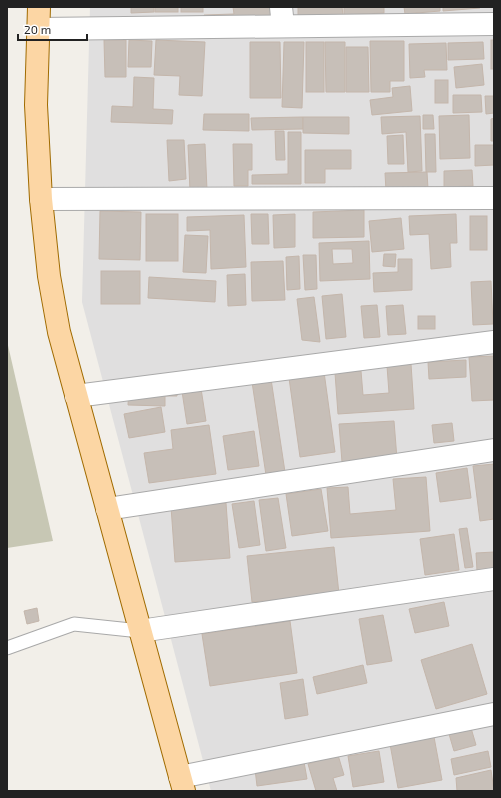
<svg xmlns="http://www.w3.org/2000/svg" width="501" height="798" font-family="'Exo 2',sans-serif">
<rect width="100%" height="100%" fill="#f2efe9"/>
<!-- residential -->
<polygon fill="#e0dfdf" points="90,7 494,7 494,791 211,791 82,302"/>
<!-- construction -->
<polygon fill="#c7c7b4" points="7,341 53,541 7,548"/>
<!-- building -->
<g fill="#c7bfb8" stroke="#c4b6ab" fill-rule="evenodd">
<polygon points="131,7 154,7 154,12 131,13"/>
<rect x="155" y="7" width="23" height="5"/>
<rect x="181" y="7" width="22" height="5"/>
<polygon points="233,7 275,7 276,19 205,21 204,15 234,14"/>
<polygon points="298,7 342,7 343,15 298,17"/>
<polygon points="344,7 384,7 384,13 344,15"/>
<polygon points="404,7 440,7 440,11 405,14"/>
<polygon points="443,7 479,7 480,8 443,11"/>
<polygon points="104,40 126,40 126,77 105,77"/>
<polygon points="129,40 152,41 151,67 128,67"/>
<polygon points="156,40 205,42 202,96 179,95 180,76 154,75"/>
<rect x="491" y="40" width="3" height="29"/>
<polygon points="370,41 404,41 404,81 390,81 390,92 371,92"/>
<polygon points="250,42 280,42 281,98 250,98"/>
<polygon points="284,42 304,42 302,108 282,107"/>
<rect x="306" y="42" width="18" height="50"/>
<polygon points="325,42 345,42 345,92 326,92"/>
<polygon points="483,42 484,59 448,60 448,43"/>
<polygon points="446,43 447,70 424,70 425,77 410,78 409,44"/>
<polygon points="346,47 368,47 369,92 346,92"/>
<polygon points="482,64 484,85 456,88 454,67"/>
<polygon points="134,77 154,78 153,109 173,110 172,124 111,122 112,106 133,107"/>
<rect x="435" y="80" width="13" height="23"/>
<polygon points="410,86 412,111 372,115 370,100 393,97 392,88"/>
<polygon points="453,95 481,95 482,112 453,113"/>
<polygon points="485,96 494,96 494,113 486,114"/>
<polygon points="204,114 249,114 249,131 203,130"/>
<polygon points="423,115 433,115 434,129 423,129"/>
<polygon points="469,115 470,158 440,159 439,116"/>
<polygon points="420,116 422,171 408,172 406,132 382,134 381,117"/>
<polygon points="303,117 303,129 252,130 251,118"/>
<polygon points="303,117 349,117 349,134 303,133"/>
<polygon points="494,118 494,141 491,141 491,119"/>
<polygon points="275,131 284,131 285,160 276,160"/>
<polygon points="288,132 301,132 301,184 252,184 252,175 288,174"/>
<polygon points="425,134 435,134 436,172 426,172"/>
<polygon points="403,135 404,164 388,164 387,136"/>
<polygon points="167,140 184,140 186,179 169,181"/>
<polygon points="205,144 207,190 190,191 188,145"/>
<polygon points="233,144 252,144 252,170 248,170 248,186 234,186"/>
<polygon points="475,145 494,145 494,165 475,166"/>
<polygon points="305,150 351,150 351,169 325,169 325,183 305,183"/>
<polygon points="472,170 473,186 444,187 444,171"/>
<polygon points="427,172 428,189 386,191 385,173"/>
<polygon points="364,210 364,237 313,238 313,212"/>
<polygon points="100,211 141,212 140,260 99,259"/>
<rect x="146" y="214" width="32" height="47"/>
<polygon points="251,214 268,214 269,244 252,244"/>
<polygon points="295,214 295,247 274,248 273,215"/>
<polygon points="456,214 457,243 450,243 451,267 431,269 429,234 410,235 409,216"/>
<polygon points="244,215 246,267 211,269 210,230 187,231 187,217"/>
<rect x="470" y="216" width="17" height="34"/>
<polygon points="401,218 404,249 372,252 369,221"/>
<polygon points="185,235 208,236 206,273 183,272"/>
<path d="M369 241 370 279 320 281 319 243ZM332 249H352L353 263 333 264Z"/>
<polygon points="384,254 396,254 395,267 383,266"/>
<polygon points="303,255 316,255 317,289 305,290"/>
<polygon points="299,256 300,289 287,290 286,257"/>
<polygon points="398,259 412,259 412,290 374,292 373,273 398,272"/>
<polygon points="283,261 285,300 252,301 251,262"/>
<rect x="101" y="271" width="39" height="33"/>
<polygon points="245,274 246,305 228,306 227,275"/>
<polygon points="149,277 216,281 215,302 148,298"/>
<polygon points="491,281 493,324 473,325 471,282"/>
<polygon points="342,294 346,337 326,339 322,296"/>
<polygon points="314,297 320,342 302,340 297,299"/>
<polygon points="377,305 380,337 364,338 361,306"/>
<polygon points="403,305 406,334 388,335 386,306"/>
<rect x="418" y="316" width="17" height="13"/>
<polygon points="494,356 494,400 472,401 469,357"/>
<polygon points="466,360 466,377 429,379 428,362"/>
<polygon points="411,364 414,409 338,414 335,373 361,371 363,395 389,393 387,366"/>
<polygon points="324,372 335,452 300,457 289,378"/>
<polygon points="271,379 285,472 266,475 252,382"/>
<polygon points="200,382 206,421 187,424 181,385"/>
<polygon points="129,384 177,385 177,396 165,396 165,406 128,405"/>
<polygon points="161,407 165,432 129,438 124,414"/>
<polygon points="394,421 397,459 342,462 339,424"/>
<polygon points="452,423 454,441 434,443 432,425"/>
<polygon points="209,425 216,474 149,483 144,453 173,449 171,430"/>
<polygon points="254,431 259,466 228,470 223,436"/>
<polygon points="494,464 494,519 480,521 473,466"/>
<polygon points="467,468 471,498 440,502 436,473"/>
<polygon points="426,477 430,531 331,538 327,488 348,487 350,514 396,510 393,479"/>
<polygon points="321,489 328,531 292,536 286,494"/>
<polygon points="278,498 286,548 266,551 259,500"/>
<polygon points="254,501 260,545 239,548 232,504"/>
<polygon points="226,503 230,558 175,562 171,507"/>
<polygon points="467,528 473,567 465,568 459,529"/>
<polygon points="454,534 459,570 425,575 420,539"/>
<polygon points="334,547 339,594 252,602 247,556"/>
<polygon points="494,552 494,570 477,571 476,553"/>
<polygon points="444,602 449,626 415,633 409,609"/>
<polygon points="37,608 39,621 27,624 24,611"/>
<polygon points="383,615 392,661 367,665 359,619"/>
<polygon points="290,621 297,673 210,686 202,634"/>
<polygon points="472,644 487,694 436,709 421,660"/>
<polygon points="363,665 367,683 317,694 313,677"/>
<polygon points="303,679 308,715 285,719 280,683"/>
<polygon points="471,728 476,745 454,751 449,734"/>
<polygon points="434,737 442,780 398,788 390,744"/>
<polygon points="379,751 384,782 353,787 348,756"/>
<polygon points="488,751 491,767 454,775 451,759"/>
<polygon points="338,755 344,775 333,778 337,791 316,791 308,764"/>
<polygon points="304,762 307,779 257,786 255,769"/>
<polygon points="491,770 494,791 457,791 456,778"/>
</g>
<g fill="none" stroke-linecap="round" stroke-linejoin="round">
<!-- lane casing -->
<g stroke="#a9a9a9" stroke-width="15">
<polyline id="lane" points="7,648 74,624 140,631"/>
</g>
<!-- street casing -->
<g stroke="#a9a9a9" stroke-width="24">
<g id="street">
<polyline points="281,7 283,26"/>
<polyline points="38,29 494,24"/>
<polyline points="41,199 494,198"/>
<polyline points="76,396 494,342"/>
<polyline points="107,509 494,450"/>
<polyline points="140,631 494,579"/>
<polyline points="180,777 494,714"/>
</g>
</g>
<!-- primary casing -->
<g stroke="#a06b00" stroke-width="24">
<polyline id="primary" points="39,7 36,105 41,199 49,276 59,332 184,791"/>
</g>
<!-- lane -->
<use href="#lane" stroke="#fff" stroke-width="13"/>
<!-- street -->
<use href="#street" stroke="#fff" stroke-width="22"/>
<!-- primary -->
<use href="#primary" stroke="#fcd6a4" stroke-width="22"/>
</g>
<!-- border -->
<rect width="501" height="798" fill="none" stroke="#222222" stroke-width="16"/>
<!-- scale -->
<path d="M18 34v6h69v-6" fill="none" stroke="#222222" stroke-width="2"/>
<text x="24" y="34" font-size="12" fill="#222222" stroke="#ffffff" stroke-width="3" paint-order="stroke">20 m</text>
</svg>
